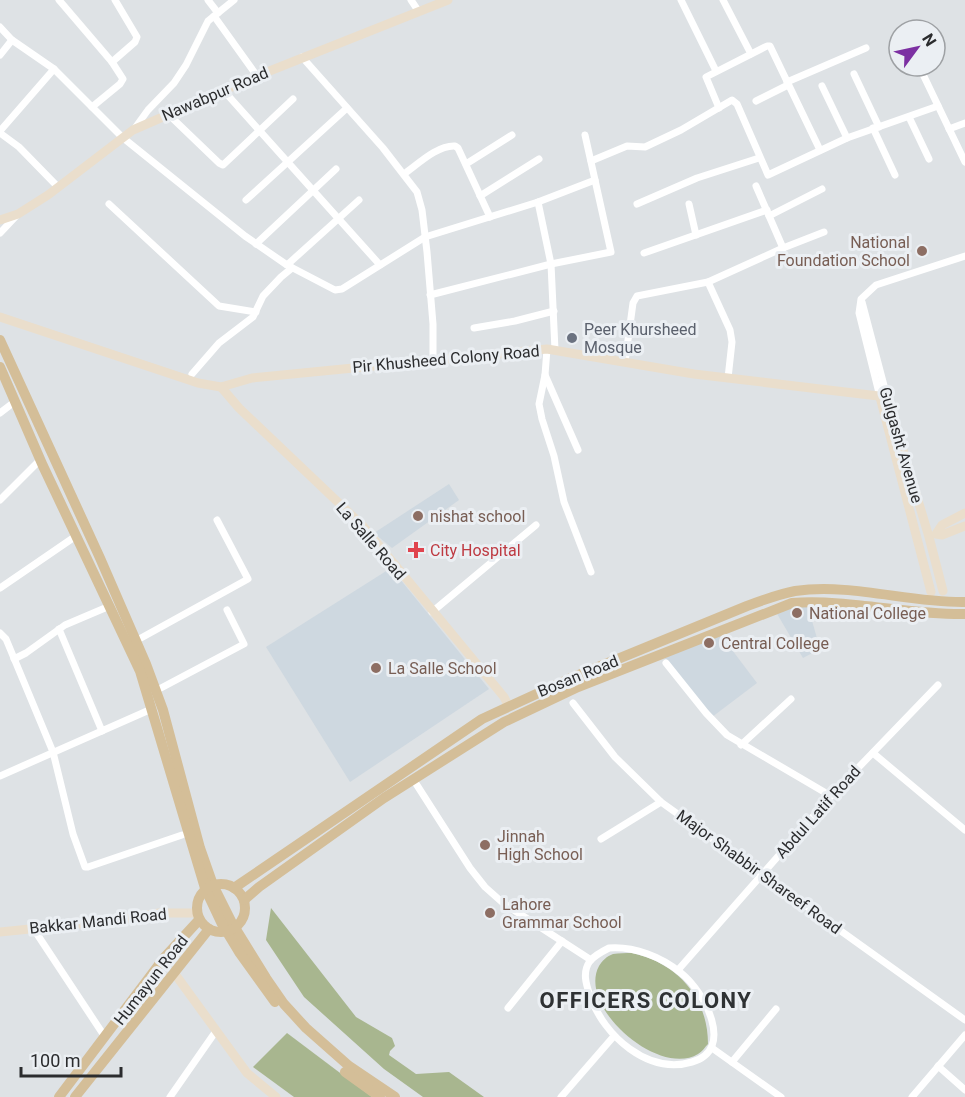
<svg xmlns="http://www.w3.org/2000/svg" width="965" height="1097" font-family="Roboto,sans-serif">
<rect width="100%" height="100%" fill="#dee2e5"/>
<!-- built -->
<g fill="#ced8e0">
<polygon points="449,484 459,500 392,548 374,533"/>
<polygon points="391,568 489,689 350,782 266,647"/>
<polygon points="807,603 820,649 803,658 776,612"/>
<polygon points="717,630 757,683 712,717 663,656"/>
</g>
<!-- green -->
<g fill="#a8b68f">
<polygon points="271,908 356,1017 392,1038 395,1046 390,1051 389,1055 416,1074 449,1072 484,1097 423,1097 384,1069 304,997 266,940"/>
<path d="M632 953C677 963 708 997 708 1044 705 1047 702 1052 698 1054 659 1078 577 1007 599 966 602 961 607 956 613 954 619 953 626 953 632 953Z"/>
<polygon points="287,1033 372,1097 294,1097 253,1067"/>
</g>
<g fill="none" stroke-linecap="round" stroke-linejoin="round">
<!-- street -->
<g stroke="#fff" stroke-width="7">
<polyline points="59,0 112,62 123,79 120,84 92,107"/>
<polyline points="208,0 218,13"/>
<polyline points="411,0 419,12"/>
<polyline points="681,0 716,71"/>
<polyline points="723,0 751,54"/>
<polyline points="214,16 257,76"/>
<polyline points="0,27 12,40 54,69 122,137 245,236 287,265 335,290 342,289 425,237 538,202 595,180"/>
<polyline points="0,55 12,40"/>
<polyline points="302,57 383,148 417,192 422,210 427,252 433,324 433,359"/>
<polyline points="112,62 135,42 137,37 115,0"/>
<polyline points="919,66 965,162"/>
<polyline points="854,74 879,127"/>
<polyline points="787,82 866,48"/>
<polyline points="822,86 847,138"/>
<polyline points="224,91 380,265"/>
<polyline points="756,101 788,85"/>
<polyline points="719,108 706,77 767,46 770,46 820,150"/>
<polyline points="168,114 219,163 223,165 293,99"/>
<polyline points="909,117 929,159"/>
<polyline points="135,128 148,110 174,83 186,65 208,21 234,0"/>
<polyline points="873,128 895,175"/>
<polyline points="949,129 965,123"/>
<polyline points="0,131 54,69"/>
<polyline points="0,133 19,147 58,187"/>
<polyline points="591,161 627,146 645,147 681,130 732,100 737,104 768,175 847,138 938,106"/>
<polyline points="466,164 512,135"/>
<path d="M404 174C417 165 437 145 455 146L458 148 490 217"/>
<polyline points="756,186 783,248"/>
<polyline points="480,196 539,159"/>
<polyline points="246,200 347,108"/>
<polyline points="538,202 551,264 555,350"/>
<polyline points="109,204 219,306 256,312"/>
<polyline points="637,204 697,178 759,158"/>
<polyline points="689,204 696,235"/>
<polyline points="769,216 822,189"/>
<polyline points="0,233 16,216"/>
<polyline points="256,244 336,169"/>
<polyline points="644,253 767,210"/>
<polyline points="287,265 359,200"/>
<polyline points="708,282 730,330 732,342 728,378"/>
<polyline points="430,295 551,264 611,252 585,135"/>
<polyline points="862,302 887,397"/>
<polyline points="474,328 515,321 554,311"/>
<polyline points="547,349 545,375 578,450"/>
<polyline points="625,362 633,303 637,296 708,282 783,248 824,232"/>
<polyline points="192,374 219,343 253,317 263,296 281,277 292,268"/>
<polyline points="545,375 539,404 542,419 554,456 564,502 591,572"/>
<polyline points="880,397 859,313 861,299 876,285 965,256"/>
<polyline points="0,413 13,403"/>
<polyline points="0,500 38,462"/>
<polyline points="0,588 73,538"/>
<polyline points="432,612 536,525"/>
<polyline points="59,629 102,731"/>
<polyline points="0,633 6,639 53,752 73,834 85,867 88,867 182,835"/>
<polyline points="141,638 248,579 217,520"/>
<polyline points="14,659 26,653 65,625 105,608"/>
<polyline points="666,663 706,713 727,735 831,796"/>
<polyline points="161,688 244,644 227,610"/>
<polyline points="573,703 615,757 661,802 965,1020"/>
<polyline points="741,745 791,699"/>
<polyline points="873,753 965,830"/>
<polyline points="0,776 147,711"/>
<polyline points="413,779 470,868 485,887 503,903 591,960"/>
<polyline points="601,839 661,802"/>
<polyline points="33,928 105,1037"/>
<path d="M609 948C634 946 662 957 681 973 704 991 736 1050 692 1062 648 1075 604 1036 590 996 586 984 582 972 590 961 595 955 603 951 609 948Z"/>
<polyline points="678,970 831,796 938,685"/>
<polyline points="508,1008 562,941"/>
<polyline points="712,1048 781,1097"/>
<polyline points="732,1062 776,1009"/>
<polyline points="938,1066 965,1090"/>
<polyline points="170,1097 216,1031"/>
<polyline points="561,1097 614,1036"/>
<polyline points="912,1097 965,1035"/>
</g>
<!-- secondary -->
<g stroke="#eadecc" stroke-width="9">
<polyline points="0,220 18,214 48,195 133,130 257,76 448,0"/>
<polyline points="0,317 198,383 221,387 252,378 547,349 694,374 887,397 929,537 943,591"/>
<polyline points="221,387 239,408 363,526 504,697 508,705"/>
<polyline points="880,397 931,592"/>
<polyline points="965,513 942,525 936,534 942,535 965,526"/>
<polyline points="0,932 118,920 159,913 197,913"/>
<polyline points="175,974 247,1073 276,1097"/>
</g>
<!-- primary -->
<g stroke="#d4be98" stroke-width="10">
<polyline points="0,340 100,558 146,664 163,710 200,848 213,885 232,923 266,978 284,1004 306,1028 349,1066 395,1097"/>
<polyline points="0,367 43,466 140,671 205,888 222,924 239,952 275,1002"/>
<circle cx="221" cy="908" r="24"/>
<path d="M234 888 482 719 569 679 747 606C763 600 779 594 795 591 852 583 909 603 965 602"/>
<path d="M244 900 259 887 384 798 504 722 578 687 792 603C850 599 907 615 965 614"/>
<polyline points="345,1072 380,1097"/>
<polyline points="59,1097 164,958 199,920"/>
<polyline points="75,1097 209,929"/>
</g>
</g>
<!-- markers -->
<g fill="#8d6e63" stroke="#ebeff3" stroke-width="2">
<circle cx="922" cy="251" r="6"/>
<circle cx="418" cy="516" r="6"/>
<circle cx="797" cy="613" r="6"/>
<circle cx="709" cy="643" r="6"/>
<circle cx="376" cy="668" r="6"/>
<circle cx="485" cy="845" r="6"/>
<circle cx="490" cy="913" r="6"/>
</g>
<circle fill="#6b7280" stroke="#ebeff3" stroke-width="2" cx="572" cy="338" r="6"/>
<path fill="#e0444e" stroke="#ebeff3" stroke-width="2" d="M413 541h6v6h6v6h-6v6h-6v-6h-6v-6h6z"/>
<g text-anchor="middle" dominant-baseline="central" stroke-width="6" stroke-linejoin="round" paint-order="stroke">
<!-- street labels -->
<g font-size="16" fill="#2b2c2e" stroke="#ebeff3">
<text transform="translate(215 94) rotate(-23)">Nawabpur Road</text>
<text transform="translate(446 359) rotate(-5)">Pir Khusheed Colony Road</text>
<text transform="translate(901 445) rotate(74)">Gulgasht Avenue</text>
<text transform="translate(371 541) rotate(49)">La Salle Road</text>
<text transform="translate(578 676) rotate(-22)">Bosan Road</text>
<text transform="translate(818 812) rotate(-48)">Abdul Latif Road</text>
<text transform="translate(759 872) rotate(36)">Major Shabbir Shareef Road</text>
<text transform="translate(98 921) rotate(-6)">Bakkar Mandi Road</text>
<text transform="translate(151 980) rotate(-52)">Humayun Road</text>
</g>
<!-- education labels -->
<g font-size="16" fill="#785e54" stroke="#ebeff3" text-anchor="start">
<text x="910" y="242" text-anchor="end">National<tspan x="910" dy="18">Foundation School</tspan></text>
<text x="430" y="516">nishat school</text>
<text x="809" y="613">National College</text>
<text x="721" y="643">Central College</text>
<text x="388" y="668">La Salle School</text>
<text x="497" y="836">Jinnah<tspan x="497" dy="18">High School</tspan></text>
<text x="502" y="904">Lahore<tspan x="502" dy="18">Grammar School</tspan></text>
</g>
<!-- worship labels -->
<g font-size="16" fill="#5b616d" stroke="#ebeff3" text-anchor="start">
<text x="584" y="329">Peer Khursheed<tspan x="584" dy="18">Mosque</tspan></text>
</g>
<!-- health labels -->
<g font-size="16" fill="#be3a42" stroke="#ebeff3" text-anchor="start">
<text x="430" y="550">City Hospital</text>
</g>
<!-- district labels -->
<g font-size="22" font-weight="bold" letter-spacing="1.5" fill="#2f3234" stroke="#ebeff3">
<text x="646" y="1000">OFFICERS COLONY</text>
</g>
</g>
<!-- north arrow -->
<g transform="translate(917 48) rotate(57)"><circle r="28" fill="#ebeff3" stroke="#9ea1a4" stroke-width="1.5"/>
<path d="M0-4.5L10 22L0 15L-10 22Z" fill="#7c30a2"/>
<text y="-9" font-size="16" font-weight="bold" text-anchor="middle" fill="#2b2c2e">N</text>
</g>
<!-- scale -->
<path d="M21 1067v9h100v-9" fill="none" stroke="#2b2c2e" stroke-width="3"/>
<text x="30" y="1067" font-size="18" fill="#2b2c2e" stroke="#ebeff3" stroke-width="4.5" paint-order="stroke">100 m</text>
</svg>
